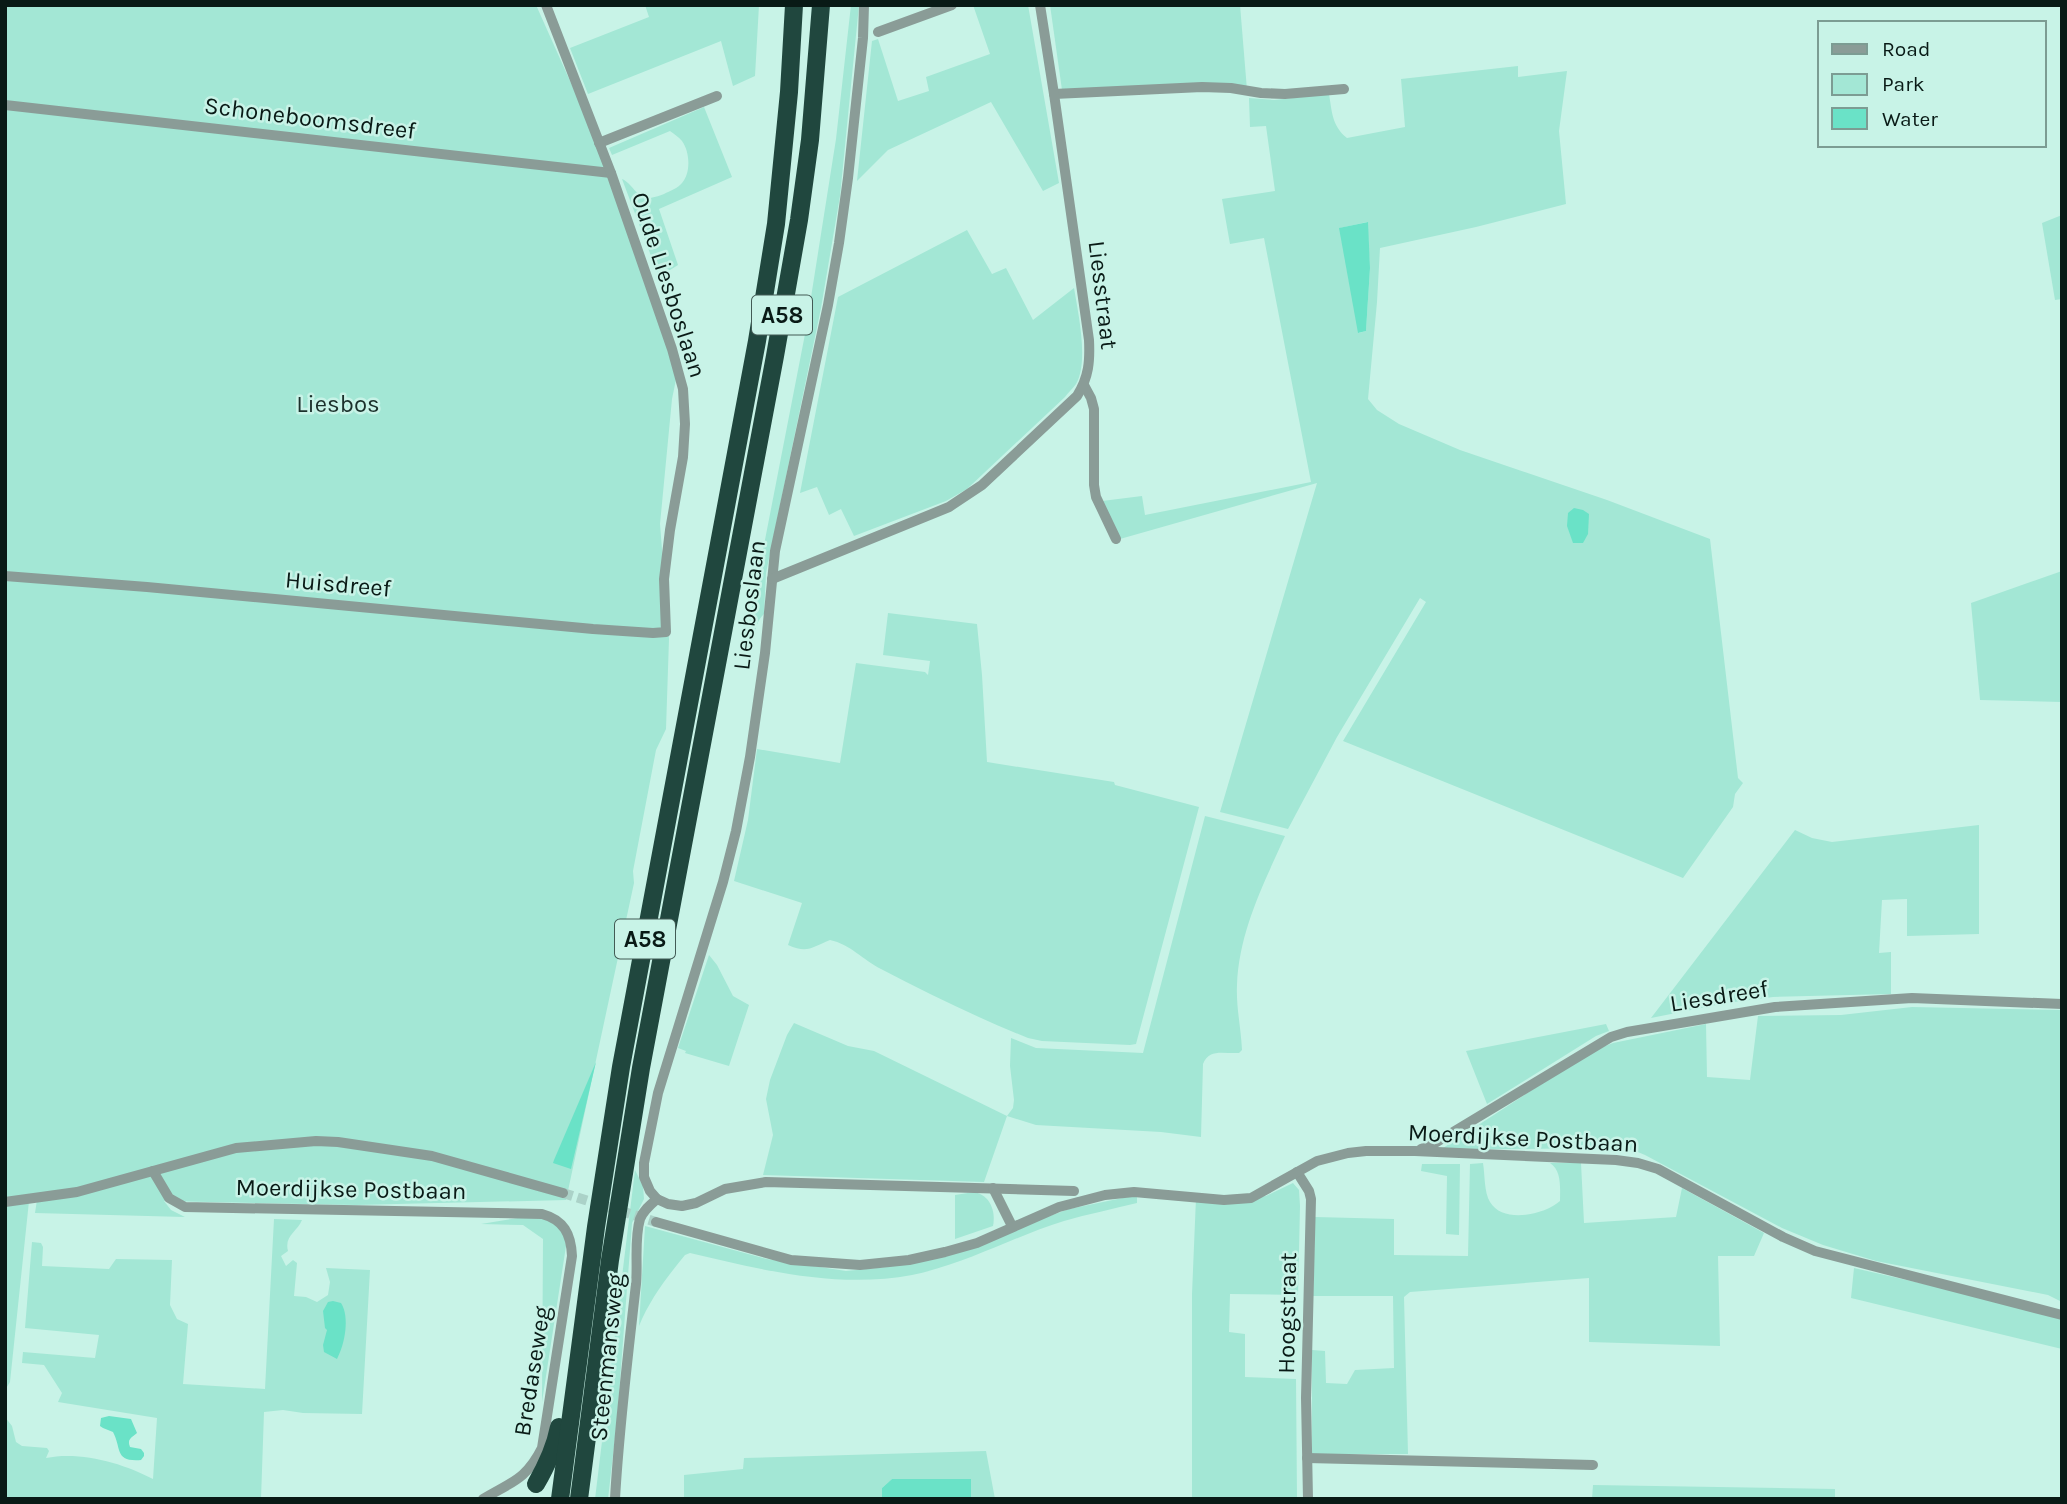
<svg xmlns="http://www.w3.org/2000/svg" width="2067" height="1504" font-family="Karla,sans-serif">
<rect width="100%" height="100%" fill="#c8f3e7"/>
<!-- green -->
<g fill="#a3e7d5" fill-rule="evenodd">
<polygon points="5,5 536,5 583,110 680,360 672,399 660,524 669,639 666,729 656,750 633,871 634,883 566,1200 356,1205 164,1201 171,1210 185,1217 35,1213 37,1200 5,1197"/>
<polygon points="645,5 759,5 755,76 733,86 721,41 588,94 570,48 649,17"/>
<path d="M851 5H859L840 196 821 308 766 573 764 614C753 624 756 639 748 651L743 653 806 329 836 139Z"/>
<polygon points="973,5 1028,5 1059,183 1043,191 991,102 888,150 857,181 872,41 878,39 898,101 929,91 926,77 990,54"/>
<polygon points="1050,5 1240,5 1247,90 1062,90"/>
<path d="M1518 66V77L1567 71 1559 131 1566 204 1476 227 1380 248 1377 302 1368 399 1377 410 1399 424 1460 450 1607 500 1710 539 1738 778 1743 783 1735 794 1733 807 1683 878 1343 741 1426 602 1420 598 1337 737 1288 829 1220 812 1317 483 1120 539 1102 501 1142 496 1145 515 1311 482 1264 238 1230 244 1222 199 1275 191 1266 126 1250 127 1249 98 1274 100 1329 94C1332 112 1332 126 1347 138L1405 127 1401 79ZM1367 222 1370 268 1366 331 1359 333 1340 228Z"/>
<path d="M704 107 732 177 659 209 678 265 659 277 622 179C632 183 636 197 648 198 652 198 659 196 664 194 670 191 678 188 682 183 691 173 690 152 682 141 679 137 674 134 670 131L612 155 609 148Z"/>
<polygon points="2062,215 2062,299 2055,300 2042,223"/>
<path d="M967 230 992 274 1006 268 1033 320 1074 288C1078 312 1089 362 1076 384 1073 388 1068 393 1065 397L967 489 946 501 854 536 841 509 829 515 817 487 800 493 838 297Z"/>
<polygon points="2062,571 2062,702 1980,700 1971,603"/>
<path d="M888 613 977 624 982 675 987 762 1114 782 1115 785 1199 807 1136 1044 1130 1045 1042 1041 1028 1038C978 1018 929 994 881 969 863 960 850 944 830 940 812 947 808 954 788 945L802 903 734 881 748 820 757 749 840 763 856 663 925 672 928 675 930 661 883 655Z"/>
<path d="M1205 816 1285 836C1264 883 1239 931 1237 985 1236 1007 1241 1028 1242 1050L1239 1053C1224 1054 1209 1048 1203 1064L1201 1137 1161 1132 1036 1125 1007 1116 984 1182 763 1175 773 1135 766 1099 770 1080 787 1035 794 1023 848 1046 874 1051 1007 1116 1013 1108 1014 1100 1010 1066 1011 1038 1036 1048 1143 1053Z"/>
<polygon points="1979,825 1979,934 1907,936 1907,899 1882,900 1879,953 1891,952 1891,994 1773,997 1726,1003 1651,1018 1795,830 1812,838 1832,842"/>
<polygon points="709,955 717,965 733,996 749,1005 729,1066 685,1053 686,1051 678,1048"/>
<polygon points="1912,1007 2062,1010 2062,1302 2048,1295 1876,1261 1823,1245 1782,1228 1645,1155 1633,1150 1591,1148 1440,1150 1532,1090 1600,1048 1613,1043 1706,1024 1707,1077 1750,1080 1758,1016 1841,1015"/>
<polygon points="1606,1024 1609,1031 1596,1036 1487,1104 1466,1051"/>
<path d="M1483 1163C1485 1175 1484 1192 1490 1202 1503 1224 1544 1215 1560 1201 1560 1188 1562 1171 1550 1163H1581L1584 1223 1676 1217 1682 1188 1764 1233 1754 1256H1718L1720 1346 1589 1342V1278L1410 1292 1404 1297 1408 1454H1312V1350L1325 1351 1326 1383 1347 1384 1355 1370 1394 1368 1393 1296H1313L1315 1217 1394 1219V1255L1468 1256 1470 1164Z"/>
<polygon points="1422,1164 1460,1164 1459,1235 1446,1234 1447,1176 1421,1171"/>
<polygon points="635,1170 643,1186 644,1199 632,1223 617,1420 608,1499 595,1499"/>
<polygon points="1293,1183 1299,1190 1300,1206 1298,1295 1230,1294 1229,1332 1245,1334 1245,1377 1296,1379 1297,1499 1192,1499 1192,1294 1196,1198 1249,1198 1266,1196"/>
<path d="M974 1192C990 1195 996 1211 993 1226L955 1239V1195Z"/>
<path d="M1137 1195V1203C1113 1209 1088 1214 1064 1221 1012 1237 966 1264 912 1275 838 1289 762 1270 690 1253L685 1255C667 1277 650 1299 639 1326L645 1226 767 1259 846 1271 887 1267 1017 1228 1069 1209Z"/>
<path d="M29 1201 10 1382 5 1390V1256C8 1238 5 1222 5 1204Z"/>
<path d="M530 1216C550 1218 564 1225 566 1246L542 1402 543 1239 523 1225 481 1224Z"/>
<path d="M274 1219 302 1220C297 1232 284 1236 288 1251L281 1256 286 1266 293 1260 297 1263 294 1296 306 1297 317 1302 328 1295 330 1282 326 1268 370 1270 362 1414 303 1413 283 1410 264 1412 261 1499H5V1417L12 1426 16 1442 22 1446 47 1448 49 1451 46 1458C80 1451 123 1463 153 1479L157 1418 58 1402 62 1393 44 1365 22 1363 23 1352 95 1358 99 1335 25 1328 32 1242 41 1243 43 1247 42 1266 109 1269 116 1259 172 1260 170 1305 177 1319 188 1324 183 1384 265 1389Z"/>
<polygon points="1854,1268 2003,1302 2062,1319 2062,1349 1851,1298"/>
<polygon points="986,1451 995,1499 971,1499 970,1479 892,1479 882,1488 882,1499 684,1499 684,1475 743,1469 744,1458"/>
<polygon points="1593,1485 1835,1489 1835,1499 1592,1499"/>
</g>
<!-- water -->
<g fill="#6ae2c7">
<polygon points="1368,222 1370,268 1366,331 1358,333 1339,228"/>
<polygon points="1574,508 1583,510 1589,514 1588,534 1583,543 1573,543 1567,526 1568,513"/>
<polygon points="596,1062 571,1169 553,1163 554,1160"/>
<path d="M333 1301 341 1303C350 1317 345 1344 337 1359L324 1352 323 1345 327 1330 325 1328 323 1311 328 1302Z"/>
<path d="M109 1416 131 1419 137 1433C131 1438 127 1439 130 1447L141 1449 144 1453V1456L141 1460C114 1462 122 1449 113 1432L103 1428 100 1426 101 1418Z"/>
<polygon points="892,1479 971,1479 971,1499 882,1499 882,1488"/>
</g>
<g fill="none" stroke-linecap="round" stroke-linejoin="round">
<!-- street-tunnel -->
<polyline stroke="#abd2c8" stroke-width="10" stroke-dasharray="10 5" stroke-linecap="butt" points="563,1193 656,1222"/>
<!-- street -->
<g stroke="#8a9c97" stroke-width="10">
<polyline points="864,5 863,38 848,178 839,243 828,305 775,551 765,653 750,757 736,831 723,882 658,1093 644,1163 644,1177 650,1191 657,1199 668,1204 682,1206 696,1203 725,1189 766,1182 1074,1191"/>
<polyline points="878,32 952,5"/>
<polyline points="1054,94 1202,87 1231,88 1261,93 1285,94 1344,89"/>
<polyline points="5,105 611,173"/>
<polyline points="599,143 717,96"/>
<polyline points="1084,385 1091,398 1094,409 1094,485 1096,497 1116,539"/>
<polyline points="5,576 147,587 593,629 653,633 666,632 664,579 670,530 683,457 685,424 683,389 672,349 611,173 546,5"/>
<path d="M772 579 949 507 982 485 1077 396C1089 377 1090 361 1089 340L1054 94 1040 5"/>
<polyline points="1421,1149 1430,1146 1611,1037 1627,1032 1775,1007 1912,998 2062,1004"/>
<path d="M153 1171 169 1198 185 1207 542 1214C564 1220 571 1234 572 1256L542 1448C526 1480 511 1482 483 1499"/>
<polyline points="1297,1172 1309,1191 1311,1199 1306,1398 1308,1499"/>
<polyline points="993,1188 1012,1226"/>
<polyline points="5,1202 77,1192 236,1148 316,1141 338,1142 432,1156 563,1193"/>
<polyline points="656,1222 791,1260 860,1265 909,1260 945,1252 977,1243 1059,1207 1105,1195 1134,1192 1224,1200 1251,1198 1317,1161 1348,1153 1366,1151 1415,1151 1616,1160 1638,1163 1658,1169 1783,1237 1815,1251 2062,1315"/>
<polyline points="1307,1458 1593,1465"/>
<path d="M615 1499C619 1427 628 1355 636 1284 638 1264 634 1239 640 1219 643 1211 650 1205 657 1199"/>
</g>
<!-- highway -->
<g stroke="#20473e" stroke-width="18">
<path d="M536 1484C547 1465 555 1448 559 1427"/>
<polyline points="560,1499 596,1227 621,1067 757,341 776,224 789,92 794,5"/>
<polyline points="579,1499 610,1260 641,1068 775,356 799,220 810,140 821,5"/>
</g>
</g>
<g text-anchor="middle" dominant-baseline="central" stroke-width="5" stroke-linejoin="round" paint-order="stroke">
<!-- shield labels -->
<g fill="#c8f3e7" stroke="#425b55" stroke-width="2">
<rect x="752" y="295.5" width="60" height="39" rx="5"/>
<rect x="615" y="919.5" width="60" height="39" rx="5"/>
</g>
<g font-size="23" font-weight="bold" fill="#091a16">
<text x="782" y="315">A58</text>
<text x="645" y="939">A58</text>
</g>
<!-- street labels -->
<g font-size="24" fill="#091a16" stroke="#c8f3e7">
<text transform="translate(310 118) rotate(7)">Schoneboomsdreef</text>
<text transform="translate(669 285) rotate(72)">Oude Liesboslaan</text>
<text transform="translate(1103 295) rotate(83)">Liesstraat</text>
<text transform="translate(338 584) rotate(5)">Huisdreef</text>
<text transform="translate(749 605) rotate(-83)">Liesboslaan</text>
<text transform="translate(1719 996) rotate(-9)">Liesdreef</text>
<text transform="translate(1523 1138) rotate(3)">Moerdijkse Postbaan</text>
<text transform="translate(351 1189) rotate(1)">Moerdijkse Postbaan</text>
<text transform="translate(1287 1313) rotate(-89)">Hoogstraat</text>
<text transform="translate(607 1357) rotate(-84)">Steenmansweg</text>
<text transform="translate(532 1371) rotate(-81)">Bredaseweg</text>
</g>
<!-- park labels -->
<g font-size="24" fill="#1b302b" stroke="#c8f3e7">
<text x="338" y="404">Liesbos</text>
</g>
</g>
<!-- border -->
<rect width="2067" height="1504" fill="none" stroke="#091a16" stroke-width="14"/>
<!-- legend -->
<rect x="1818" y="21" width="228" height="126" fill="#c8f3e7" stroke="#7c9c93" stroke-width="2"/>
<rect x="1832" y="44" width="35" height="10" fill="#8a9c97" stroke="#7c9c93" stroke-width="2"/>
<text x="1882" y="56" font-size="21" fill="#091a16">Road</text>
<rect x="1832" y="74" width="35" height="21" fill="#a3e7d5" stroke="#7c9c93" stroke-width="2"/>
<text x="1882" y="91" font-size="21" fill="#091a16">Park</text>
<rect x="1832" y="108" width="35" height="21" fill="#6ae2c7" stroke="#7c9c93" stroke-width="2"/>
<text x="1882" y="126" font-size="21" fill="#091a16">Water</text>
</svg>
